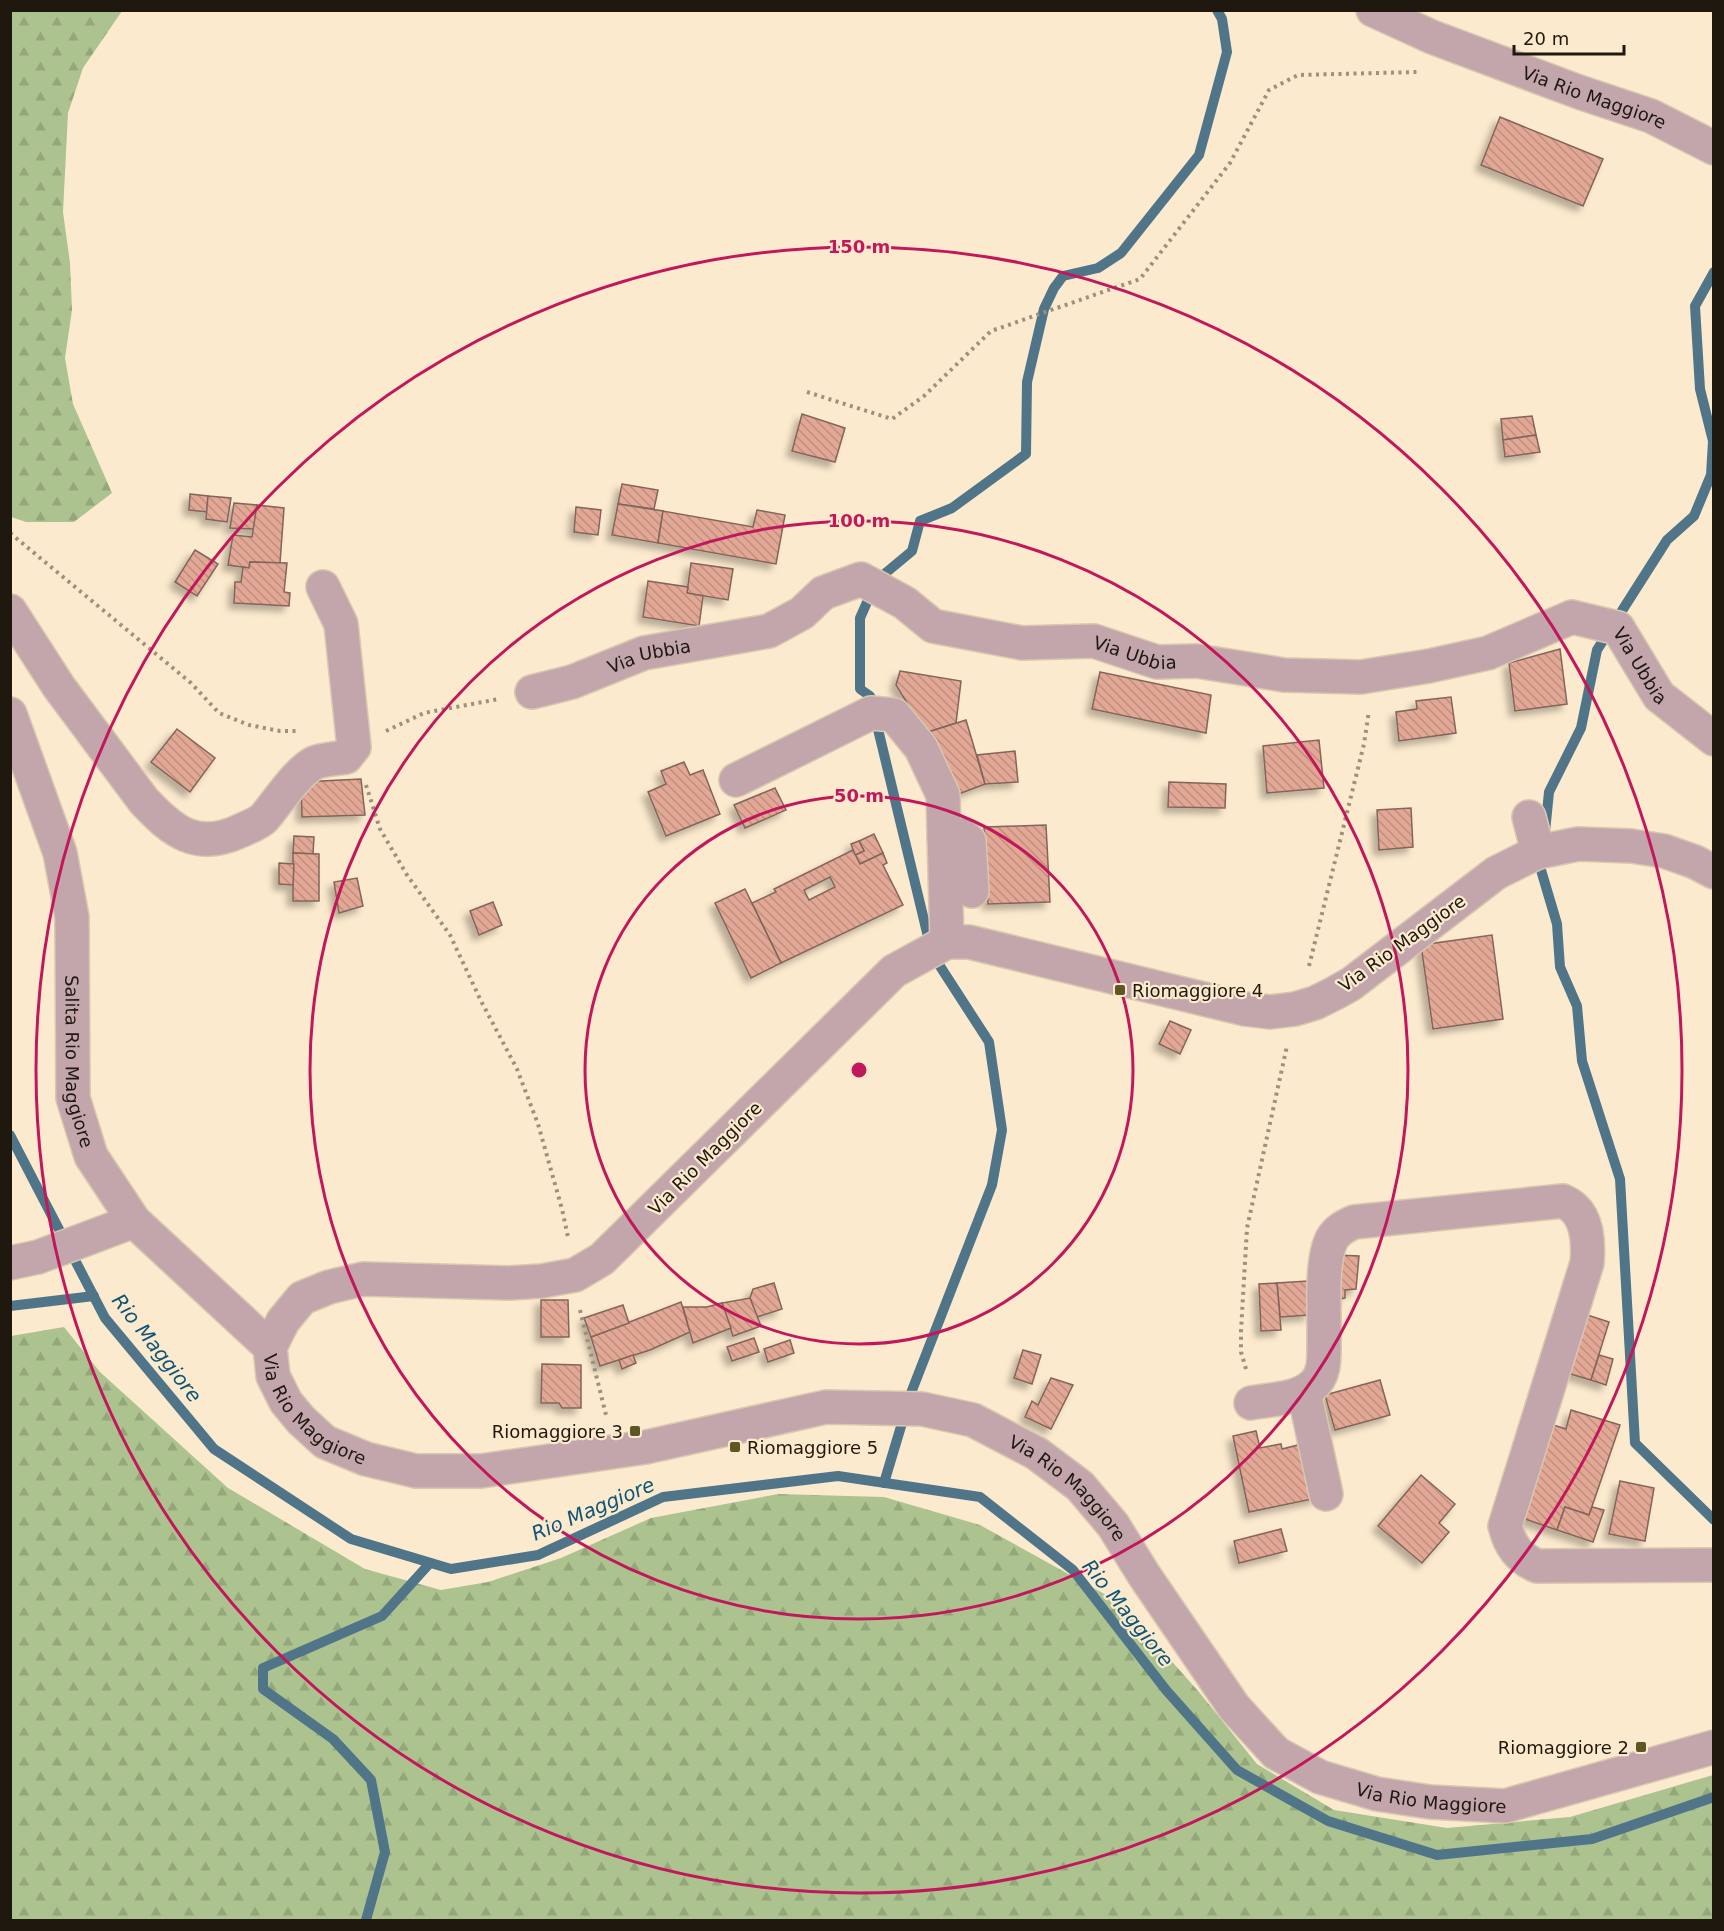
<svg xmlns="http://www.w3.org/2000/svg" width="1724" height="1931" font-family="'DejaVu Sans',sans-serif">
<defs>
<pattern id="forest-firs" width="22" height="20" patternUnits="userSpaceOnUse" patternTransform="scale(1.5)"><rect width="22" height="20" fill="#acc390"/><path d="M5 1l3.5 6h-7zM16 11l3.5 6h-7z" fill="#94a77b"/></pattern>
<pattern id="building-back-hatch" width="6" height="6" patternUnits="userSpaceOnUse" patternTransform="scale(1.5)"><rect width="6" height="6" fill="#e2a795"/><path d="M-1 5l2 2M0 0l6 6M5-1l2 2" fill="none" stroke="#c18f7f"/></pattern>
<filter id="shadow"><feDropShadow dx="-5.5" dy="5.5" stdDeviation="3" flood-color="#0004"/></filter>
</defs>
<rect width="100%" height="100%" fill="#fceace"/>
<!-- forest -->
<g fill="url(#forest-firs)">
<polygon points="10,11 122,11 83,68 68,113 63,212 70,263 72,310 65,358 73,404 112,493 74,522 26,522 11,517"/>
<polygon points="64,1327 100,1372 228,1488 365,1569 441,1590 488,1582 561,1558 651,1518 778,1494 884,1497 980,1525 1119,1602 1199,1692 1257,1764 1334,1810 1447,1828 1570,1817 1713,1775 1713,1920 11,1920 11,1336"/>
</g>
<g fill="none" stroke-linecap="round" stroke-linejoin="round">
<!-- stream -->
<g stroke="#517588" stroke-width="10">
<polyline points="1545,832 1549,792 1581,728 1597,650 1667,540 1694,516 1711,475 1713,441 1700,389 1695,306 1714,272"/>
<polyline points="1541,870 1557,924 1560,967 1577,1006 1582,1061 1620,1179 1635,1443 1714,1520"/>
<polyline points="930,945 870,696 860,689 860,618 872,591 882,576 912,551 920,521 952,508 1026,454 1027,382 1044,309 1054,288 1063,276 1098,268 1121,253 1199,155 1227,52 1222,19 1217,10"/>
<polyline points="10,1135 105,1318 214,1449 351,1539 451,1569 538,1555 663,1497 838,1476 980,1497 1073,1570 1166,1690 1237,1770 1328,1821 1437,1855 1592,1839 1714,1797"/>
<polyline points="10,1306 94,1296"/>
<polyline points="884,1483 911,1393 992,1185 1002,1130 989,1042 936,960"/>
<polyline points="366,1920 385,1852 371,1780 333,1739 263,1689 263,1668 382,1616 430,1563"/>
</g>
</g>
<!-- building -->
<g fill="url(#building-back-hatch)" stroke="#83655b" stroke-width="1.5" fill-rule="evenodd" filter="url(#shadow)">
<polygon points="1500,117 1603,159 1583,206 1481,165"/>
<polygon points="802,414 845,428 835,462 792,451"/>
<polygon points="1532,416 1536,435 1503,440 1501,419"/>
<polygon points="1536,435 1540,452 1505,457 1503,440"/>
<polygon points="622,484 658,490 654,509 618,504"/>
<polygon points="190,494 208,496 207,512 189,510"/>
<polygon points="208,496 231,498 227,522 206,519"/>
<polygon points="234,503 257,505 254,529 230,528"/>
<polygon points="618,504 663,511 658,543 612,535"/>
<polygon points="257,505 284,508 280,563 250,562 249,568 228,565 233,535 252,537"/>
<polygon points="576,507 601,510 598,535 574,532"/>
<polygon points="757,510 785,515 776,564 658,543 663,511 753,527"/>
<polygon points="195,550 218,564 197,596 175,582"/>
<polygon points="250,562 287,563 284,592 290,593 289,606 234,603 235,582 241,582 243,567 249,568"/>
<polygon points="691,563 733,569 728,600 687,593"/>
<polygon points="648,581 688,587 687,593 703,596 699,626 643,617"/>
<polygon points="1560,649 1567,704 1515,711 1509,663"/>
<polygon points="900,671 961,681 956,723 925,733 896,685"/>
<polygon points="1100,672 1211,695 1206,733 1092,709"/>
<polygon points="1451,697 1456,733 1399,741 1396,712 1417,709 1416,701"/>
<polygon points="966,720 985,784 956,795 925,733"/>
<polygon points="177,729 215,758 190,792 151,762"/>
<polygon points="1319,740 1324,788 1267,793 1263,746"/>
<polygon points="1015,751 1018,782 985,784 977,755"/>
<polygon points="684,762 690,775 703,770 720,814 666,836 648,792 666,784 661,771"/>
<polygon points="361,779 365,815 302,817 301,782"/>
<polygon points="1169,782 1226,784 1225,808 1168,807"/>
<polygon points="775,788 786,810 745,828 734,805"/>
<polygon points="1411,808 1413,847 1379,850 1377,810"/>
<polygon points="1046,825 1050,902 988,904 984,827"/>
<polygon points="874,834 883,853 860,864 855,855 864,851 859,841"/>
<polygon points="294,836 314,837 313,854 293,853"/>
<polygon points="859,841 864,851 855,855 851,844"/>
<path d="M853 850 860 864 883 853 887 863 883 865 903 905 781 963 752 903 776 892 774 889ZM830 877 835 887 809 900 804 890Z"/>
<polygon points="293,853 319,854 319,901 293,901"/>
<polygon points="279,863 294,864 293,885 279,884"/>
<polygon points="357,878 363,906 339,913 334,882"/>
<polygon points="745,889 781,963 751,978 715,903"/>
<polygon points="493,902 502,925 479,935 470,911"/>
<polygon points="1492,935 1503,1019 1433,1029 1421,945"/>
<polygon points="1170,1021 1191,1030 1180,1054 1159,1044"/>
<polygon points="1335,1255 1359,1256 1356,1289 1345,1290 1345,1298 1332,1301"/>
<polygon points="1308,1281 1310,1315 1280,1317 1277,1283"/>
<polygon points="774,1283 782,1309 757,1317 750,1298 753,1289"/>
<polygon points="1277,1283 1281,1330 1261,1331 1259,1284"/>
<polygon points="750,1298 761,1326 733,1336 722,1303"/>
<polygon points="541,1300 568,1300 569,1337 541,1337"/>
<polygon points="681,1302 690,1332 650,1350 600,1366 591,1337"/>
<polygon points="722,1303 731,1328 693,1343 683,1307 707,1307"/>
<polygon points="623,1305 629,1323 591,1337 584,1318"/>
<polygon points="1578,1312 1609,1322 1591,1380 1557,1370"/>
<polygon points="754,1338 759,1352 732,1361 727,1347"/>
<polygon points="790,1340 794,1353 768,1362 764,1349"/>
<polygon points="1023,1350 1041,1355 1032,1384 1014,1378"/>
<polygon points="633,1355 636,1363 622,1369 619,1360"/>
<polygon points="1599,1355 1613,1359 1606,1385 1591,1380"/>
<polygon points="542,1364 581,1365 581,1408 562,1408 559,1403 541,1403"/>
<polygon points="1051,1378 1073,1385 1051,1429 1025,1417 1032,1401 1038,1405"/>
<polygon points="1380,1380 1390,1415 1335,1430 1325,1395"/>
<polygon points="1571,1410 1620,1425 1589,1515 1565,1507 1557,1530 1519,1517 1550,1424 1566,1429"/>
<polygon points="1256,1431 1260,1448 1281,1444 1282,1449 1306,1443 1317,1498 1249,1512 1233,1436"/>
<polygon points="1421,1475 1455,1504 1439,1523 1449,1532 1422,1563 1378,1526"/>
<polygon points="1620,1481 1654,1488 1645,1541 1609,1534"/>
<polygon points="1565,1507 1589,1515 1592,1507 1604,1510 1593,1542 1557,1530"/>
<polygon points="1281,1529 1287,1551 1239,1563 1234,1541"/>
</g>
<g fill="none" stroke-linecap="round" stroke-linejoin="round">
<!-- minor casing -->
<g stroke="#d9c8af" stroke-width="36">
<g id="minor">
<path id="s1" d="M1373 10 1432 37 1579 92 1651 116 1714 148"/>
<path d="M10 611 59 687 144 801C173 832 197 851 240 831 248 827 258 824 264 818 278 802 296 773 314 763 323 759 336 759 346 757L354 747 341 624 323 587"/>
<path id="s2" d="M532 692 572 682 644 653 769 631 802 613 823 593 861 579 905 603 933 626 1022 643 1094 641 1157 662 1197 661 1284 675 1361 677 1429 666 1488 653 1572 617 1618 628 1659 696 1714 739"/>
<path id="s3" d="M10 714 60 853 72 917 73 1098 91 1156 134 1221 270 1347"/>
<polyline points="736,780 871,713 894,715 921,748 943,795 947,942"/>
<polyline points="1529,817 1538,852"/>
<polyline points="944,837 962,835 969,841 972,891"/>
<path id="s4" d="M1714 872 1695 862 1664 851 1631 846 1578 844 1538 852 1496 873 1351 984 1335 993 1315 1003 1295 1009 1270 1012 1245 1009 969 942H947L894 971 602 1259 575 1275 542 1281 509 1283 363 1279 329 1287 302 1298 283 1321 270 1347 273 1376 286 1402 301 1420 325 1442 366 1459 416 1471H481L646 1447 826 1407 922 1409 973 1420 1036 1453 1080 1486 1113 1525 1144 1575 1234 1707 1276 1753 1320 1777 1377 1794 1430 1802 1505 1806 1714 1747"/>
<polyline points="10,1263 38,1257 134,1221"/>
<polyline points="1304,1392 1326,1494"/>
<path d="M1251 1403C1270 1399 1296 1400 1312 1386 1325 1376 1324 1359 1324 1344 1325 1317 1320 1261 1332 1239 1337 1230 1345 1226 1354 1222L1563 1201C1587 1211 1589 1240 1587 1263L1505 1526C1510 1546 1519 1558 1537 1566L1714 1565"/>
</g>
</g>
<!-- path -->
<g stroke="#9d907c" stroke-width="4" stroke-dasharray="3 4.5" stroke-linecap="butt">
<polyline points="807,392 892,419 924,396 991,331 1140,279 1230,163 1269,90 1298,75 1418,72"/>
<polyline points="10,533 191,683 219,713 249,725 280,731 298,731"/>
<polyline points="386,731 424,713 499,699"/>
<polyline points="366,785 380,829 407,875 450,935 481,1001 517,1069 538,1124 562,1209 568,1237"/>
<polyline points="1309,966 1364,744 1369,711"/>
<polyline points="580,1310 607,1419"/>
<polyline points="1246,1369 1241,1352 1241,1331 1247,1228 1287,1046"/>
</g>
<!-- minor -->
<use href="#minor" stroke="#c2a6ac" stroke-width="33"/>
</g>
<!-- distance rings -->
<g fill="none" stroke="#c2185b" stroke-width="3">
<circle cx="859" cy="1070" r="274"/>
<circle cx="859" cy="1070" r="549"/>
<circle cx="859" cy="1070" r="823"/>
</g>
<!-- markers -->
<g fill="#5f5723" stroke="#fceace" stroke-width="2">
<rect x="1114" y="984" width="12" height="12" rx="3"/>
<rect x="629" y="1425" width="12" height="12" rx="3"/>
<rect x="729" y="1441" width="12" height="12" rx="3"/>
<rect x="1635" y="1741" width="12" height="12" rx="3"/>
</g>
<g text-anchor="middle" dominant-baseline="central" stroke-width="4.5" stroke-linejoin="round" paint-order="stroke">
<!-- street labels -->
<g font-size="18" fill="#1f180e" stroke="#fceace">
<text stroke="none"><textPath href="#s1" startOffset="238">Via Rio Maggiore</textPath></text>
<text stroke="none"><textPath href="#s2" startOffset="645">Via Ubbia</textPath></text>
<text stroke="none"><textPath href="#s2" startOffset="123">Via Ubbia</textPath></text>
<text stroke="none"><textPath href="#s2" startOffset="1185">Via Ubbia</textPath></text>
<text transform="translate(1402 943) rotate(-36)">Via Rio Maggiore</text>
<text stroke="none"><textPath href="#s3" startOffset="358">Salita Rio Maggiore</textPath></text>
<text transform="translate(705 1158) rotate(-45)">Via Rio Maggiore</text>
<text stroke="none"><textPath href="#s4" startOffset="1749">Via Rio Maggiore</textPath></text>
<text stroke="none"><textPath href="#s4" startOffset="2559">Via Rio Maggiore</textPath></text>
<text stroke="none"><textPath href="#s4" startOffset="3063">Via Rio Maggiore</textPath></text>
</g>
<!-- poi labels -->
<g font-size="18" fill="#1f180e" stroke="#fceace" text-anchor="start">
<text x="1132" y="990">Riomaggiore 4</text>
<text x="623" y="1431" text-anchor="end">Riomaggiore 3</text>
<text x="747" y="1447">Riomaggiore 5</text>
<text x="1629" y="1747" text-anchor="end">Riomaggiore 2</text>
</g>
<!-- water labels -->
<g font-size="20" font-style="italic" fill="#0f5576" stroke="#fceace">
<text transform="translate(157 1348) rotate(52)">Rio Maggiore</text>
<text transform="translate(593 1509) rotate(-23)">Rio Maggiore</text>
<text transform="translate(1128 1613) rotate(51)">Rio Maggiore</text>
</g>
</g>
<circle cx="859" cy="1070" r="9" fill="#c2185b" stroke="#fceace" stroke-width="3"/>
<g font-size="18" text-anchor="middle" font-weight="bold" fill="#c2185b" stroke="#fceace" stroke-width="4.5" stroke-linejoin="round" paint-order="stroke">
<text x="859" y="253">150 m</text>
<text x="859" y="527">100 m</text>
<text x="859" y="802">50 m</text>
</g>
<!-- border -->
<rect width="1724" height="1931" fill="none" stroke="#1f180e" stroke-width="24"/>
<!-- scale -->
<path d="M1514 45v9h110v-9" fill="none" stroke="#1f180e" stroke-width="3"/>
<text x="1523" y="45" font-size="18" fill="#1f180e" stroke="#fceace" stroke-width="4.5" paint-order="stroke">20 m</text>
</svg>
